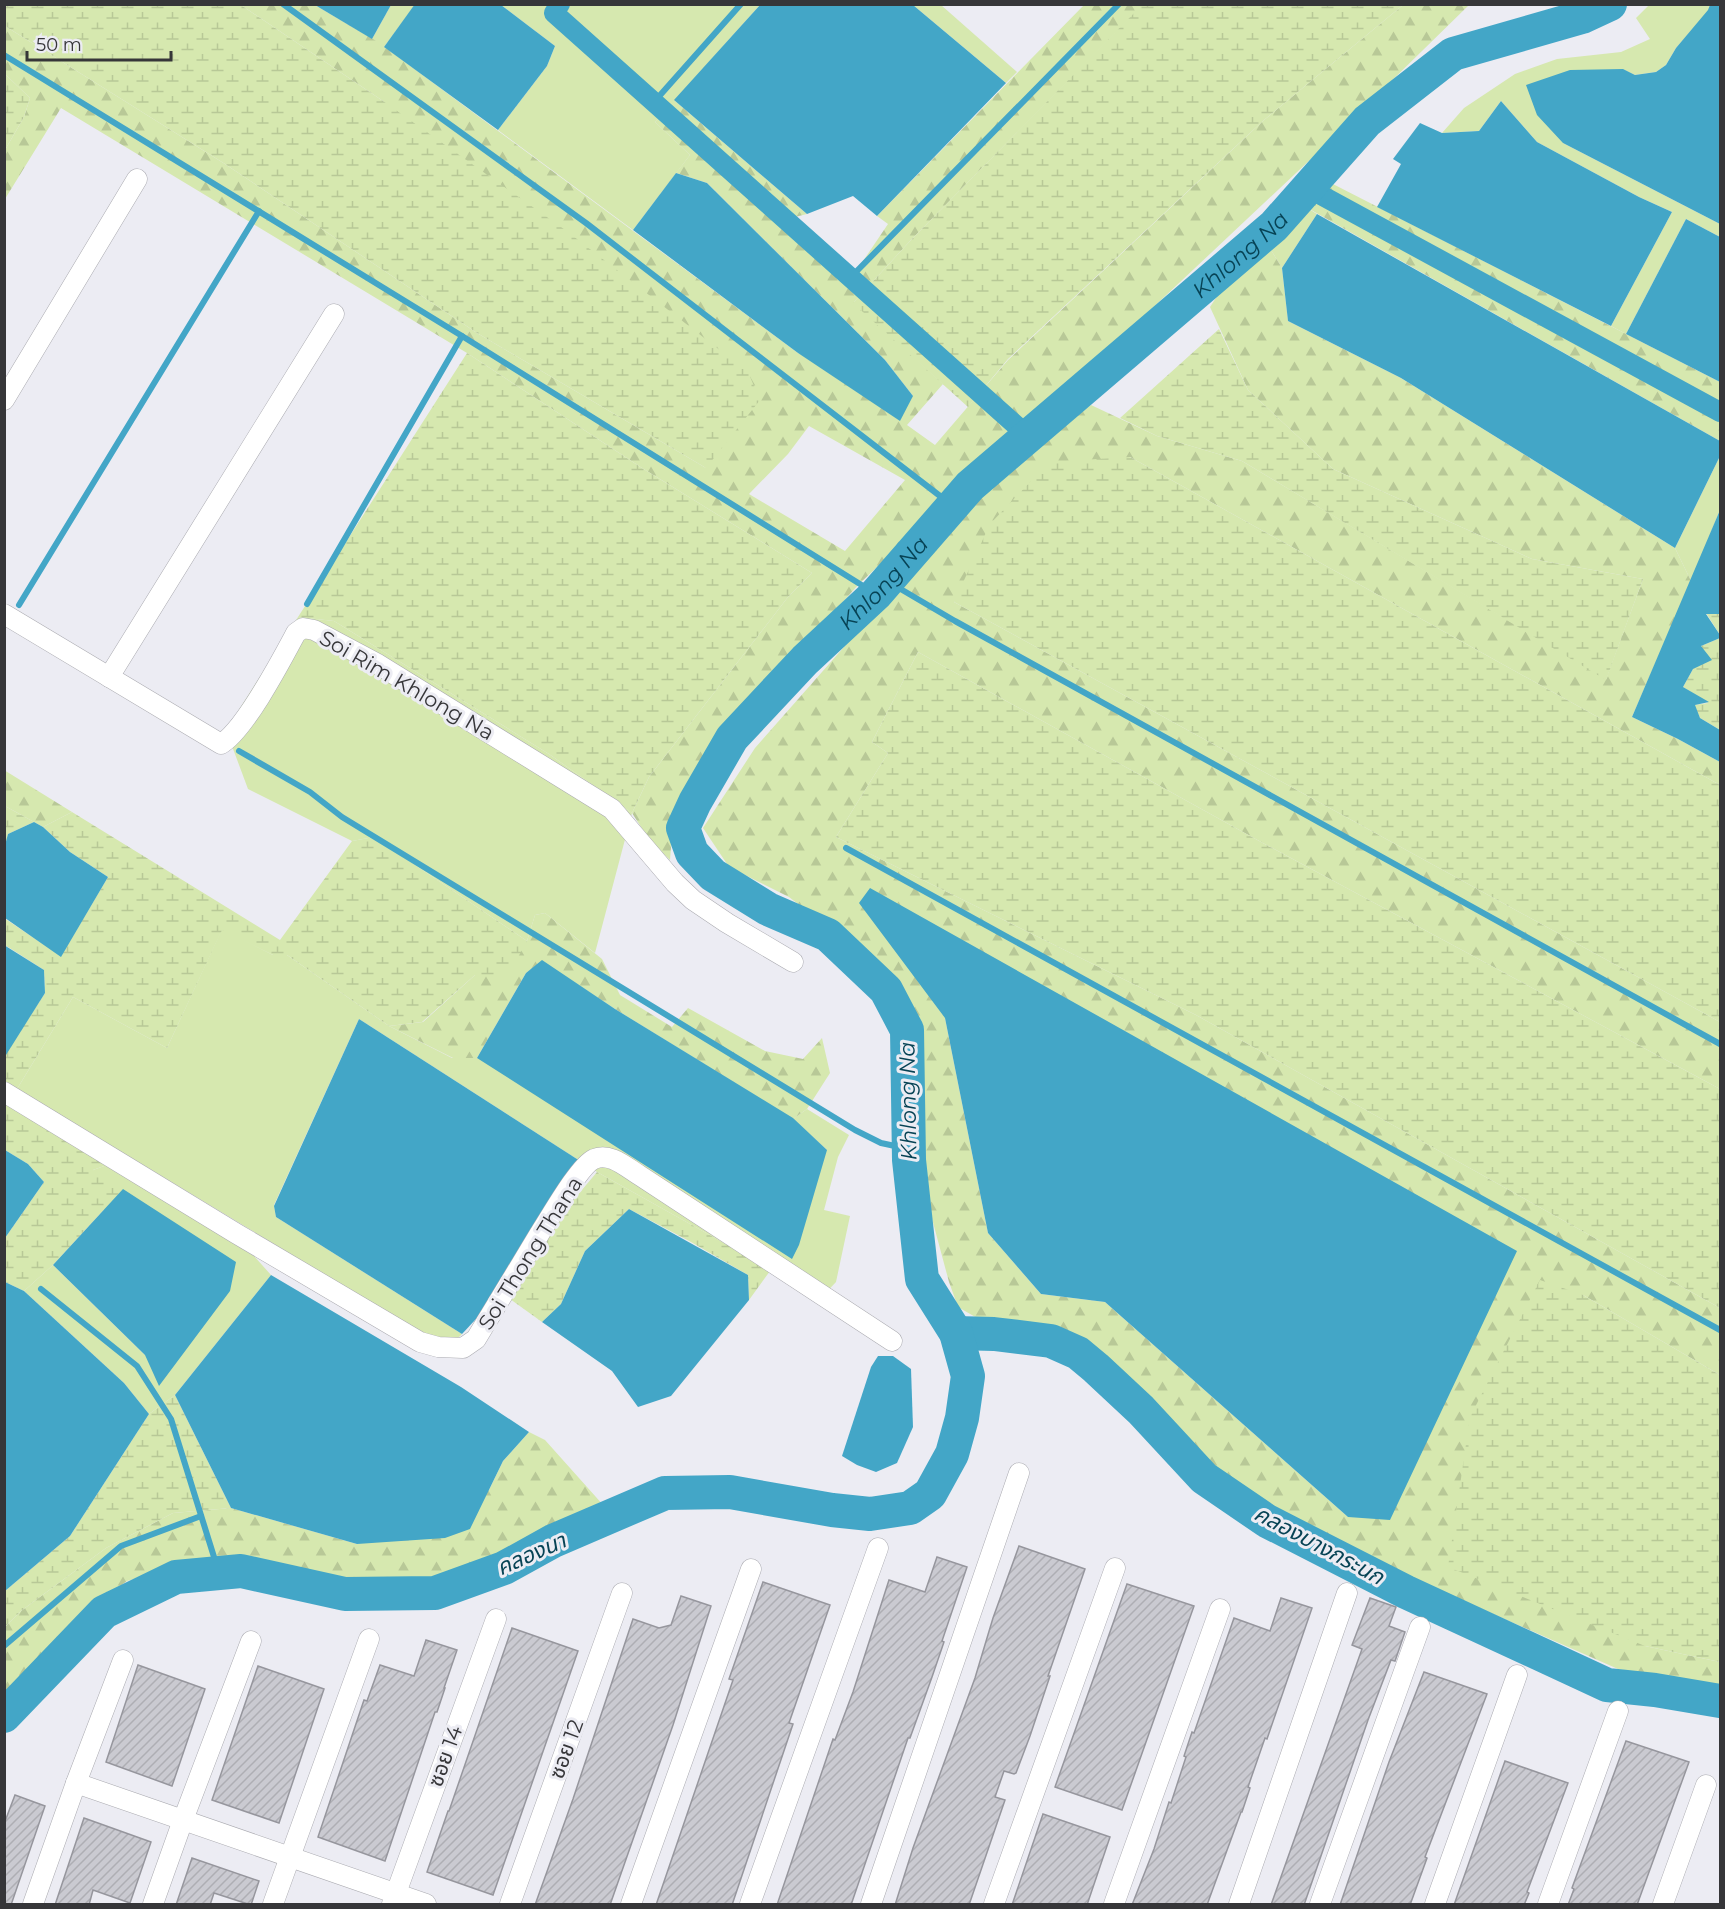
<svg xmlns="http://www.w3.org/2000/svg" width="1725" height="1909" font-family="Montserrat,'Noto Sans Thai',sans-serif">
<defs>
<pattern id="forest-firs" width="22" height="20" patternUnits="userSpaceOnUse" patternTransform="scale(1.5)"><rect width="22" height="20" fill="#d6e8af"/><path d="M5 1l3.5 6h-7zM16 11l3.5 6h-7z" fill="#b8c897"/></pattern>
<pattern id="wetland-marsh" width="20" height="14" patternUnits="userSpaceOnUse" patternTransform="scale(1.5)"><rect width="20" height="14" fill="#d6e8af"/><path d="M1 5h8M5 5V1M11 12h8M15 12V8" fill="none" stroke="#b8c897"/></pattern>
<pattern id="building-hatch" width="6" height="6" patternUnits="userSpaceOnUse" patternTransform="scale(1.5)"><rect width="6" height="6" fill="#cacad1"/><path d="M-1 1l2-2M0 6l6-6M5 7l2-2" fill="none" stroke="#aeaeb4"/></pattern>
</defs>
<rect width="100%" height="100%" fill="#ececf3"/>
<!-- green -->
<g fill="#d6e8af">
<polygon points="391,5 415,5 384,47 372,39"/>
<polygon points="501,5 760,5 655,122 690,155 633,230 498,130 547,66 555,46"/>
<polygon points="913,5 941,5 1017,72 1006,83"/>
<polygon points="1649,5 1710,5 1709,10 1676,48 1666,65 1656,72 1635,75 1622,69 1563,143 1720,224 1720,237 1686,219 1626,334 1611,326 1672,212 1639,197 1537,142 1501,101 1479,131 1442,133 1464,108 1515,74 1557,59 1621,52 1650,39 1636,18"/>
<polygon points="1304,206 1317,214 1282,268 1271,250"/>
<polygon points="1720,456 1720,510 1691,581 1675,548"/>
<polygon points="298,617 334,621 549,754 632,813 595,953 545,913 535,915 527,941 374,837 352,841 248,789 226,730"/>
<polygon points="222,929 273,955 287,955 389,1026 452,1058 477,1058 827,1150 793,1119 807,1109 849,1135 838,1157 824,1210 850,1216 836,1282 818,1301 742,1253 597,1172 359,1019 274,1205 276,1217 462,1334 456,1340 430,1338 17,1089 73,997 167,1048"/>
<polygon points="107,1165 254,1256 271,1275 175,1395 149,1414 124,1383 24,1291 53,1265 145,1355 93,1170"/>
</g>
<!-- forest -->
<g fill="url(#forest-firs)" fill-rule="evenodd">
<path d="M241 5H315L378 42 798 353 913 396 885 360 707 183 676 173 690 155 655 122 674 100 807 214 791 218 855 273 888 224 877 216 1084 5H1143L911 240 854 302 943 384 907 425 935 445 1008 360 1264 120 1403 5H1557L1554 6H1468L1329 142 859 584 711 748 681 802 672 835 670 860 650 841 632 813 649 777 788 597 812 573 642 468 467 353 61 108 5 199V150L24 117 30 98 5 74V26L225 164 477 333 706 468 383 101ZM809 426 905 480 845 551 749 494 788 454Z"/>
<polygon points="1329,182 1720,382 1720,441 1304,206"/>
<path d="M1271 250 1282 268 1288 321 1401 378 1675 548 1691 581 1632 717 1678 739 1720 762V785L1130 457 954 602 1720 1022V1089L1261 842 918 652 872 742 888 753 836 837 1196 1015 1720 1308V1375L1583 1295 1645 1646 1720 1662V1688L1618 1669 1416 1580 1250 1499 1130 1393 1076 1339 984 1322 958 1307 949 1282 927 1200 914 1043 873 962 789 897 729 867 703 828 755 748 994 477 1091 405 1157 436 1242 461 1606 679 1643 579 1532 559 1333 469 1248 390 1210 307 1231 275ZM945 1018 1348 1517 1105 1302 1041 1294 988 1233Z"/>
<polygon points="4,770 72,812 43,827 5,806"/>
<polygon points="545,913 602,959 620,995 672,1027 688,1008 765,1051 803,1059 822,1038 830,1073 807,1109 793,1119 615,1009 542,961 526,973 477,1058 453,1058 389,1026 423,1022 475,975 527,941 535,915"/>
<polygon points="529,1432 545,1440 604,1506 551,1533 481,1565 426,1586 390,1586 346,1582 240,1557 176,1567 127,1581 86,1611 5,1694 5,1627 21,1611 106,1548 173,1513 231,1508 357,1544 489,1490 503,1461"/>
</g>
<!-- wetland -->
<g fill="url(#wetland-marsh)">
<polygon points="1143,4 1403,5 1264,120 1008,359 968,407 853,303 911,240"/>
<polygon points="4,5 241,5 383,101 568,232 748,372 760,400 706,468 477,333 225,164 5,26"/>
<polygon points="5,74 30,98 24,117 5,150"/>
<polygon points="1219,329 1248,390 1333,469 1532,559 1643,579 1606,680 1242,461 1157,436 1120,418"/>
<polygon points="467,353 642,468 812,573 788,597 649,777 632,813 549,754 334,621 298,617"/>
<polygon points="1130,457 1720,785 1720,1022 954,602 990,524 1049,462"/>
<polygon points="1706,613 1720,614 1720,635"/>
<polygon points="1720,638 1720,730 1700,718 1694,705 1708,703 1683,687 1693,669 1701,646"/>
<polygon points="918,652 1261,842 1720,1089 1720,1308 1196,1015 836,837 888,753 872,742"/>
<polygon points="5,806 34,822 8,834 5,849"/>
<polygon points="72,812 280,940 352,841 374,837 527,941 507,977 475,975 422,1022 389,1026 287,955 273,955 222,930 167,1048 73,997 17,1089 5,1081 5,1054 45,993 44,970 5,945 4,918 61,956 108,877 70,852 43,827"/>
<polygon points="4,1101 107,1165 93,1170 123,1189 53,1265 24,1291 5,1282 5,1238 44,1182 28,1164 5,1150"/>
<polygon points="597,1172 742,1253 770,1271 749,1300 748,1275 691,1242 629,1209 585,1251 561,1304 542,1322 510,1299 565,1210"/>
<polygon points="1540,1280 1583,1295 1720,1375 1720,1662 1645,1646 1448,1567 1470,1417"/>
<polygon points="175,1395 231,1508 173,1513 106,1548 21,1611 5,1627 5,1591 70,1536 149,1414"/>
</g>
<!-- water -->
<g fill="#43a6c7">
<polygon points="415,4 501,5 555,46 547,66 498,130 384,47"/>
<polygon points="315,5 391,5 372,39"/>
<polygon points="760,5 913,5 1006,83 877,216 853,196 807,214 674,100"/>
<polygon points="1710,5 1720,5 1720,224 1563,143 1537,115 1526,85 1570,70 1623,69 1635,75 1656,72 1666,65 1676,48 1708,10"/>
<polygon points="1501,101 1537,142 1639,197 1672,212 1611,326 1377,207 1401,164 1393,159 1420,123 1442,133 1479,131"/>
<polygon points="676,173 707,183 885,360 913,396 900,421 798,353 633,230"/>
<polygon points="1317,214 1720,441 1720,456 1675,548 1401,378 1288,321 1282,268"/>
<polygon points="1686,219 1720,237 1720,382 1626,334"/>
<polygon points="1720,510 1720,614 1706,614 1720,635 1720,638 1701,646 1712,660 1693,669 1683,687 1709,702 1695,705 1700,718 1720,730 1720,762 1678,739 1632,717"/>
<polygon points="34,822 43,827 70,852 108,877 61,957 5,918 4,849 8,834"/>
<polygon points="870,888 1517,1251 1390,1520 1348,1517 1105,1302 1041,1294 988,1233 945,1018 859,903"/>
<polygon points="4,945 44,970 45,993 6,1055 4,1054"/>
<polygon points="542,960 615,1009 793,1118 827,1150 799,1245 792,1259 477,1058 526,973"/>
<polygon points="359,1019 580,1161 476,1319 462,1334 276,1217 274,1206"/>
<polygon points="5,1150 28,1164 44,1182 5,1238"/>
<polygon points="123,1189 236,1262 230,1291 159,1386 145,1355 53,1265"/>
<polygon points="629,1209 748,1275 749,1300 671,1396 638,1407 612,1371 542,1322 561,1304 585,1251"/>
<polygon points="271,1275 461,1387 529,1432 503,1461 470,1529 445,1538 357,1544 231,1508 175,1395"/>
<polygon points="5,1282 24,1291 124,1383 149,1414 70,1536 5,1591"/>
<polygon points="878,1356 893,1356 911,1369 913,1427 897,1463 876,1472 857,1465 842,1456 871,1367"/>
</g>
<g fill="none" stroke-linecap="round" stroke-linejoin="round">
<!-- stream -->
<g stroke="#43a6c7" stroke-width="6">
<polyline points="283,4 586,223 953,506"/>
<polyline points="4,55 462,336 876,594"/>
<polyline points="654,102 741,4"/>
<polyline points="850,278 1119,4"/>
<polyline points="887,581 955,621 1720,1044"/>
<polyline points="307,604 462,336"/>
<polyline points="19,605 259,211"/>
<polyline points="239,751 310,792 342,817 855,1130 881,1143 909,1149"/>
<polyline points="846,848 1720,1330"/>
<polyline points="41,1289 137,1366 171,1419 219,1573"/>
<polyline points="4,1646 121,1546 201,1516"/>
</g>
<!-- canal -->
<g stroke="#43a6c7" stroke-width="20">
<polyline points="560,4 554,13 1028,436"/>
<polyline points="1308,188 1720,412"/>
</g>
<!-- river -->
<g stroke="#43a6c7" stroke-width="34">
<polyline points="956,1333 994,1334 1051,1341 1078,1353 1096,1368 1141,1410 1204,1478 1267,1521 1406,1592 1607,1685 1655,1690 1720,1701"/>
<path id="s1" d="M4 1716 104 1612 176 1577 241 1571 345 1594 435 1593 504 1568 553 1541 665 1493 730 1492 832 1510 870 1514 910 1508 930 1494 952 1454 962 1418 968 1376 956 1333 922 1279 909 1160 907 1030 886 990 828 935 768 909 713 875 692 853 683 828 695 802 732 738 805 660 876 594 970 486 1274 226 1367 121 1453 54 1582 17 1610 4"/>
</g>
</g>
<!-- building -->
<g fill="url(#building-hatch)" stroke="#96969d" stroke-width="1.5">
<polygon points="1019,1546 1085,1569 1048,1676 1050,1676 1030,1736 1016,1773 1014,1774 1004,1771 995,1797 1005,1800 969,1905 895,1905 913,1848 975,1678 993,1618"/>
<polygon points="937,1557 967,1567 942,1641 944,1642 932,1677 910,1738 908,1738 851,1905 777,1905 833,1739 835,1740 853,1692 889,1580 925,1592"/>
<polygon points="763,1582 830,1605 789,1723 793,1724 732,1905 656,1905 733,1680 729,1679"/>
<polygon points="1127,1584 1194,1606 1122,1810 1055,1787"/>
<polygon points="681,1596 711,1606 673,1725 610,1905 535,1905 573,1799 633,1619 659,1628 671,1625"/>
<polygon points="1281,1598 1312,1608 1267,1739 1265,1738 1248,1787 1250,1788 1242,1812 1241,1812 1207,1905 1132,1905 1154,1849 1169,1802 1171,1803 1186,1757 1184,1756 1192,1732 1194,1733 1234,1618 1270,1631"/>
<polygon points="1370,1598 1396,1607 1389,1626 1405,1632 1395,1661 1391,1660 1368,1720 1304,1905 1271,1905 1362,1649 1352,1645"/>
<polygon points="512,1628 578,1651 493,1895 427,1872 448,1811 449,1811"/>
<polygon points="426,1640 457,1650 444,1688 445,1688 437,1712 435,1712 385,1861 318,1837 364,1700 367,1701 380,1665 414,1676"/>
<polygon points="138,1665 205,1689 172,1786 106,1762"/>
<polygon points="258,1666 324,1689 279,1823 212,1800"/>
<polygon points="1424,1672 1487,1694 1425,1857 1427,1858 1410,1905 1340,1905 1389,1762"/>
<polygon points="1626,1741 1689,1762 1637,1905 1568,1905 1574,1889 1572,1888"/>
<polygon points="1505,1761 1568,1783 1527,1892 1529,1893 1524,1905 1454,1905"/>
<polygon points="15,1795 45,1806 11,1905 4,1905 4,1824"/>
<polygon points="1043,1814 1110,1837 1087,1905 1012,1905"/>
<polygon points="84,1818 151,1842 130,1903 93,1890 89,1905 55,1905"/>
<polygon points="192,1858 259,1881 251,1905 214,1893 210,1905 176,1905"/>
</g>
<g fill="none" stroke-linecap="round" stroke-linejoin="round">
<!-- minor casing -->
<g stroke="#ababb1" stroke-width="21">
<g id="minor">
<polyline points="4,400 137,179"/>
<path d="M4 614 221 744C245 730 282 659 296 633L303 628 314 630 376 663 612 809 675 883 693 900 727 923 793 962"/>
<polyline points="109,677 334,314"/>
<path d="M4 1092 237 1234 420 1342 438 1347 463 1348 476 1339C497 1304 519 1268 540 1233 550 1218 579 1166 594 1159 610 1152 626 1167 639 1175L892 1341"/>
<polyline points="76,1783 426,1904"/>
<polyline points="33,1904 76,1783 123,1660"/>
<polyline points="153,1904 183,1820 251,1641"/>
<polyline points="273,1904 369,1639"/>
<polyline points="392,1904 496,1619"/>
<polyline points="510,1904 622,1593"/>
<polyline points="631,1904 751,1569"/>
<polyline points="750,1904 878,1548"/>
<polyline points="871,1904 1019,1473"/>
<polyline points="994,1904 1115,1568"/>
<polyline points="1114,1904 1220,1609"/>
<polyline points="1239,1904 1347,1593"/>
<polyline points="1320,1904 1420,1627"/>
<polyline points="1435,1904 1517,1675"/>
<polyline points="1548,1904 1618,1711"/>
<polyline points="1663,1904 1706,1785"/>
</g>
</g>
<!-- minor -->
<use href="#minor" stroke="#fff" stroke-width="20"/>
</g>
<g text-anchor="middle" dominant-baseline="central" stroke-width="6" stroke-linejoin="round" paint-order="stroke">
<!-- street labels -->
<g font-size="21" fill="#363639" stroke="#ececf3">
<text transform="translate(407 685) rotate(30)">Soi Rim Khlong Na</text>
<text transform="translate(530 1253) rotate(-58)">Soi Thong Thana</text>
<text transform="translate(566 1749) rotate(-70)">ซอย 12</text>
<text transform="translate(445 1756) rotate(-70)">ซอย 14</text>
</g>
<!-- water labels -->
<g font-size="22" font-style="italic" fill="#074355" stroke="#ececf3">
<text stroke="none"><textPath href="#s1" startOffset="2610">Khlong Na</textPath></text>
<text stroke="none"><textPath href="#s1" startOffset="2124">Khlong Na</textPath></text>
<text transform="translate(908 1101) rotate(-91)">Khlong Na</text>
<text transform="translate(1319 1545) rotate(28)">คลองบางกระนก</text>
<text transform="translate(531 1554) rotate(-24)">คลองนา</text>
</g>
</g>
<!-- border -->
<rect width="1725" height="1909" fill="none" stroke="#363639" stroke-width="12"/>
<!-- scale -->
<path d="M27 51v9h144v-9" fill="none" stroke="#363639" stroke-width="3"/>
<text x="36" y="51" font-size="18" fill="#363639" stroke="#ececf3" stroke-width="4.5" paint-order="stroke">50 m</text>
</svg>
